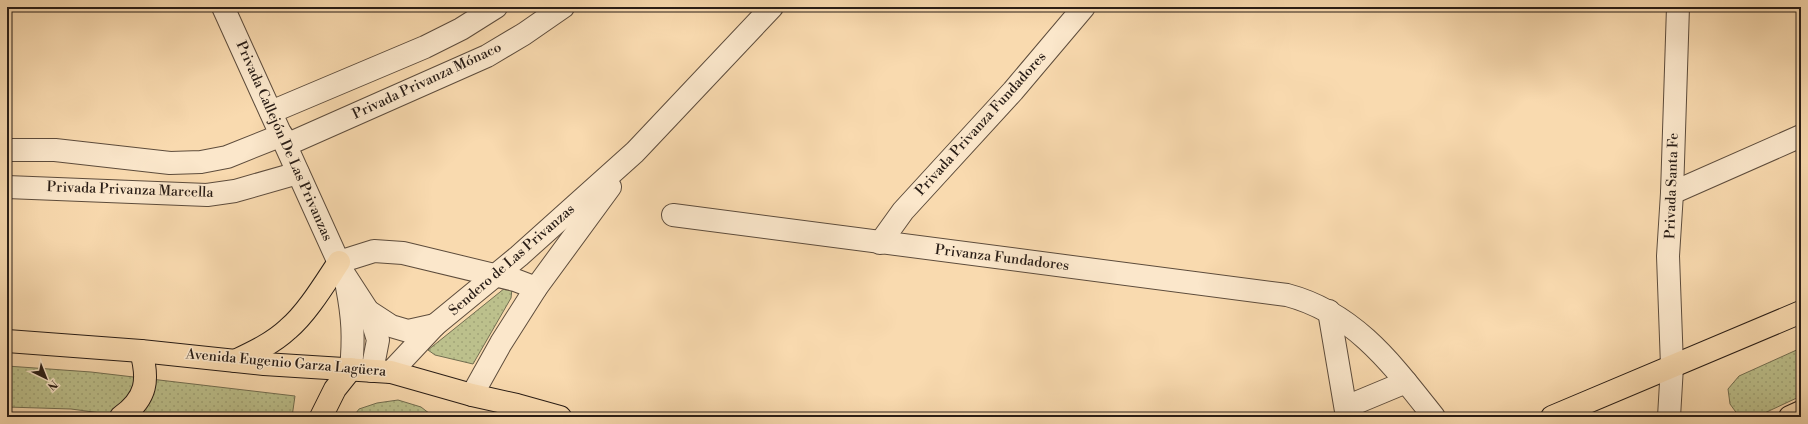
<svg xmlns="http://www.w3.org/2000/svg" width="1808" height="424" font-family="'Libre Bodoni',serif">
<defs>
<pattern id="grass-dots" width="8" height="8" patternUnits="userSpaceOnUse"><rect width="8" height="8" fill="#bcc08c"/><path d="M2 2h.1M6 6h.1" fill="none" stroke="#a2a578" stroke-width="1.8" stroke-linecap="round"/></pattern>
</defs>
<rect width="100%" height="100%" fill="#f9daaf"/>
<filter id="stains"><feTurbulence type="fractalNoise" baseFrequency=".005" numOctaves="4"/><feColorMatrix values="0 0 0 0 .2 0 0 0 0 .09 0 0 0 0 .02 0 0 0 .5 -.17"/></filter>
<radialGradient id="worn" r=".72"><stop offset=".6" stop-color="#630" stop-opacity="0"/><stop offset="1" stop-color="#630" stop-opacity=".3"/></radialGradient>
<!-- grass -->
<g fill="url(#grass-dots)" stroke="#726e51">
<polygon points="505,288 512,289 511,298 473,364 435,355 428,350"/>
<polygon points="1801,348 1801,396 1756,417 1738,415 1730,404 1728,389 1739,376"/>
<polygon points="7,366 91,372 295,396 292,417 131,417 71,409 7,407"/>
<polygon points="398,400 421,407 434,417 353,417 359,409 377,403"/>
</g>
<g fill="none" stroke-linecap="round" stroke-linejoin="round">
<!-- minor casing -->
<g stroke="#5d4c3c" stroke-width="24">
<g id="minor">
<polyline points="223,7 344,274 368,311 374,327 378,340 372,371"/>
<polyline points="271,112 425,47 461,29 496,7"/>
<polyline points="286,145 487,56 524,34 563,7"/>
<polyline points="7,150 55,150 170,163 201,162 227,157 282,135"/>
<polyline points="7,187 207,195 235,191 298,173"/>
<polyline points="1672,193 1801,136"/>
<path d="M673 215 1287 295C1355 313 1392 364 1434 417"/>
<polyline points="880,243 903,211 1013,91 1084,7"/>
<polyline points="339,262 374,251 403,253 515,280 536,288"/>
<path d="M347 287C353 318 354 338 351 369"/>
<polyline points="368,311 391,326 408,331 435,325"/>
<polyline points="1329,311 1347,417"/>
<polyline points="391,372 435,325 519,256 635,152 772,7"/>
<polyline points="472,395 501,343 536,288 610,187"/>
<polyline points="1346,407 1406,382"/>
<polyline points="1669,417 1672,366 1668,256 1672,193 1678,7"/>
</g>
</g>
<!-- major casing -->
<g stroke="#291d16" stroke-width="24">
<g id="major">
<polyline points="7,341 141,351 264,364 391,372 472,395 517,405 560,417"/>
<path d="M235 361C254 352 273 343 288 329 307 313 325 283 339 262"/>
<path d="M121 417C147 398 149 380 141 351"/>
<polyline points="321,417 335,389 351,369"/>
<polyline points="1552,417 1801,312"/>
<polyline points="1790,417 1801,412"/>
</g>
</g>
<!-- minor -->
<use href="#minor" stroke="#fbe7cb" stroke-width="22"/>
<!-- major -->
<use href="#major" stroke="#f9daaf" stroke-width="22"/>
</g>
<g text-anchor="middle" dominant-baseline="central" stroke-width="3" stroke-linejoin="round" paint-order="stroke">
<!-- street labels -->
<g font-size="14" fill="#291d16" stroke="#fbe7cb">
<text transform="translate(427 81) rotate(-25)">Privada Privanza Mónaco</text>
<text transform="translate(981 124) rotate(-48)">Privada Privanza Fundadores</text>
<text transform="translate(284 141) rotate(66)">Privada Callejón De Las Privanzas</text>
<text transform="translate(1672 186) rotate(-88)">Privada Santa Fe</text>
<text transform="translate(130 190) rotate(2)">Privada Privanza Marcella</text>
<text transform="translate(1002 258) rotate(7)">Privanza Fundadores</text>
<text transform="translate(512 260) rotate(-41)">Sendero de Las Privanzas</text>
<text transform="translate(286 363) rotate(5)">Avenida Eugenio Garza Lagüera</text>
</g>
</g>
<!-- margin -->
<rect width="1808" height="424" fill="none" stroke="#f9daaf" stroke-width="24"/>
<rect x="8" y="8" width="1792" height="408" fill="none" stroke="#291d16" stroke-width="2"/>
<rect x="12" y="12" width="1784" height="400" fill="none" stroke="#291d16"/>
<!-- north arrow -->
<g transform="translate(46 378) rotate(137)" stroke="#fbe7cb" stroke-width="3" paint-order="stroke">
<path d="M0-3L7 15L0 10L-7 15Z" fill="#291d16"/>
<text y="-6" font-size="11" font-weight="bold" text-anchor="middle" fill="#291d16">N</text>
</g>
<rect width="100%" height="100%" filter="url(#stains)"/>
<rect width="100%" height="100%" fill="url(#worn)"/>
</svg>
